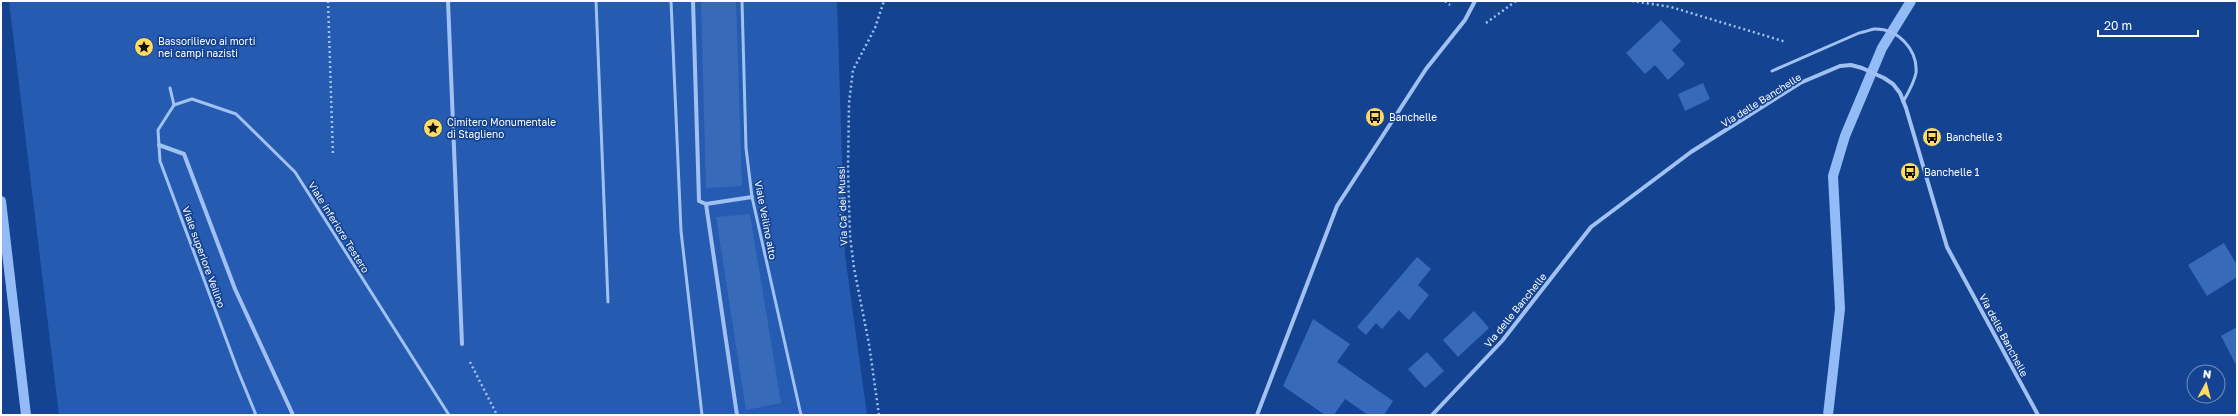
<svg xmlns="http://www.w3.org/2000/svg" width="2238" height="416" font-family="'Golos Text',sans-serif">
<rect width="100%" height="100%" fill="#144392"/>
<!-- green -->
<polygon fill="#255cb1" points="9,1 837,1 845,255 867,415 59,415"/>
<g fill="none" stroke-linecap="round" stroke-linejoin="round">
<!-- stream -->
<g stroke="#93bbf5" stroke-width="10">
<polyline points="1,201 26,415"/>
<polyline points="1828,415 1840,309 1833,176 1845,136 1882,48 1911,1"/>
</g>
</g>
<!-- building -->
<g fill="#376ab9">
<polygon points="701,1 736,1 742,186 706,188"/>
<polygon points="1661,20 1681,41 1672,50 1685,64 1668,80 1655,65 1645,74 1626,53"/>
<polygon points="1703,83 1710,99 1685,111 1678,94"/>
<polygon points="750,214 781,403 746,410 716,217"/>
<polygon points="2224,243 2237,265 2237,277 2207,296 2188,265"/>
<polygon points="1417,257 1431,269 1418,285 1429,295 1409,320 1399,310 1382,329 1376,323 1366,335 1357,327"/>
<polygon points="1474,311 1489,328 1458,357 1443,340"/>
<polygon points="1313,319 1350,344 1337,362 1393,401 1384,415 1368,415 1345,399 1334,415 1325,415 1283,386"/>
<polygon points="2237,327 2237,367 2221,336"/>
<polygon points="1427,352 1444,371 1425,388 1408,369"/>
</g>
<g fill="none" stroke-linecap="round" stroke-linejoin="round">
<!-- path -->
<g stroke="#a1c1f2" stroke-width="2.5" stroke-dasharray="2 3" stroke-linecap="butt">
<polyline points="328,1 333,156"/>
<polyline points="1445,1 1450,5"/>
<polyline points="1632,1 1671,7 1786,42"/>
<polyline points="1486,23 1516,1"/>
<polyline points="470,362 497,415"/>
<polyline points="879,415 869,344 854,268 850,236 848,170 849,103 853,70 875,28 884,1"/>
</g>
<!-- lane -->
<g stroke="#a1c1f2" stroke-width="3">
<polyline points="596,1 608,302"/>
<polyline points="671,1 681,231 702,415"/>
<polyline points="742,1 746,148 752,197 801,415"/>
<path d="M1772 71 1859 33C1864 32 1870 30 1874 29 1898 28 1918 50 1916 73 1914 83 1908 93 1903 102"/>
<polyline points="170,88 174,105"/>
<polyline points="174,105 192,99 236,114 295,172 449,415"/>
<polyline points="174,105 158,130 160,161 238,371 256,415"/>
</g>
<!-- street -->
<g stroke="#a1c1f2" stroke-width="4">
<polyline points="448,1 462,344"/>
<polyline points="693,1 699,201 706,204 737,415"/>
<polyline points="159,145 184,154 235,289 293,415"/>
<polyline points="706,204 752,197"/>
<polyline points="1257,415 1337,206 1426,69 1465,20 1475,1"/>
<polyline points="1432,415 1502,341 1591,227 1691,152 1800,83 1840,66 1851,65 1862,68 1884,78 1893,84 1900,93 1906,108 1947,247 2038,415"/>
</g>
</g>
<!-- icons -->
<defs>
<g id="sight-disc" transform="scale(1)"><circle r="9.5" fill="#ffdb62" stroke="#144392"/><path d="M0-6L1.8-2.2L6-1.7L2.9 1.2L3.7 5.4L0 3.3L-3.7 5.4L-2.9 1.2L-6-1.7L-1.8-2.2Z" fill="#111"/></g>
<g id="bus-disc" transform="scale(1)"><circle r="9.5" fill="#ffdb62" stroke="#144392"/><path d="M-5-6H5V4H4V6H2V4H-2V6H-4V4H-5ZM-3.5-4V0h7V-4ZM-3.5 1.2v1.5H-2V1.2ZM2 1.2v1.5H3.5V1.2Z" fill="#111"/></g>
</defs>
<g fill-rule="evenodd">
<use href="#sight-disc" x="144" y="47"/>
<use href="#bus-disc" x="1375" y="117"/>
<use href="#sight-disc" x="433" y="128"/>
<use href="#bus-disc" x="1932" y="137"/>
<use href="#bus-disc" x="1910" y="172"/>
</g>
<g text-anchor="middle" dominant-baseline="central" stroke-width="3.5" stroke-linejoin="round" paint-order="stroke">
<!-- poi labels -->
<g font-size="10" fill="#fff" stroke="#144392" text-anchor="start">
<text x="158" y="41">Bassorilievo ai morti<tspan x="158" dy="12">nei campi nazisti</tspan></text>
<text x="1389" y="117">Banchelle</text>
<text x="447" y="122">Cimitero Monumentale<tspan x="447" dy="12">di Staglieno</tspan></text>
<text x="1946" y="137">Banchelle 3</text>
<text x="1924" y="172">Banchelle 1</text>
</g>
<!-- street labels -->
<g font-size="10" fill="#fff" stroke="#144392">
<text transform="translate(1761 100) rotate(-32)">Via delle Banchelle</text>
<text transform="translate(842 206) rotate(-92)">Via Ca' dei Mussi</text>
<text transform="translate(766 220) rotate(79)">Viale Veilino alto</text>
<text transform="translate(339 227) rotate(58)">Viale inferiore Testero</text>
<text transform="translate(204 257) rotate(70)">Viale superiore Veilino</text>
<text transform="translate(1515 310) rotate(-51)">Via delle Banchelle</text>
<text transform="translate(2004 335) rotate(62)">Via delle Banchelle</text>
</g>
</g>
<!-- border -->
<rect width="2238" height="416" fill="none" stroke="#ffffff" stroke-width="4"/>
<!-- north arrow -->
<g transform="translate(2206 384) rotate(7)"><circle r="19" fill="#144392" stroke="#728ebe"/>
<path d="M0-3L7 15L0 10L-7 15Z" fill="#ffdb62"/>
<text y="-6" font-size="11" font-weight="bold" text-anchor="middle" fill="#ffffff">N</text>
</g>
<!-- scale -->
<path d="M2098 30v6h100v-6" fill="none" stroke="#ffffff" stroke-width="2"/>
<text x="2104" y="30" font-size="12" fill="#ffffff" stroke="#144392" stroke-width="3" paint-order="stroke">20 m</text>
</svg>
